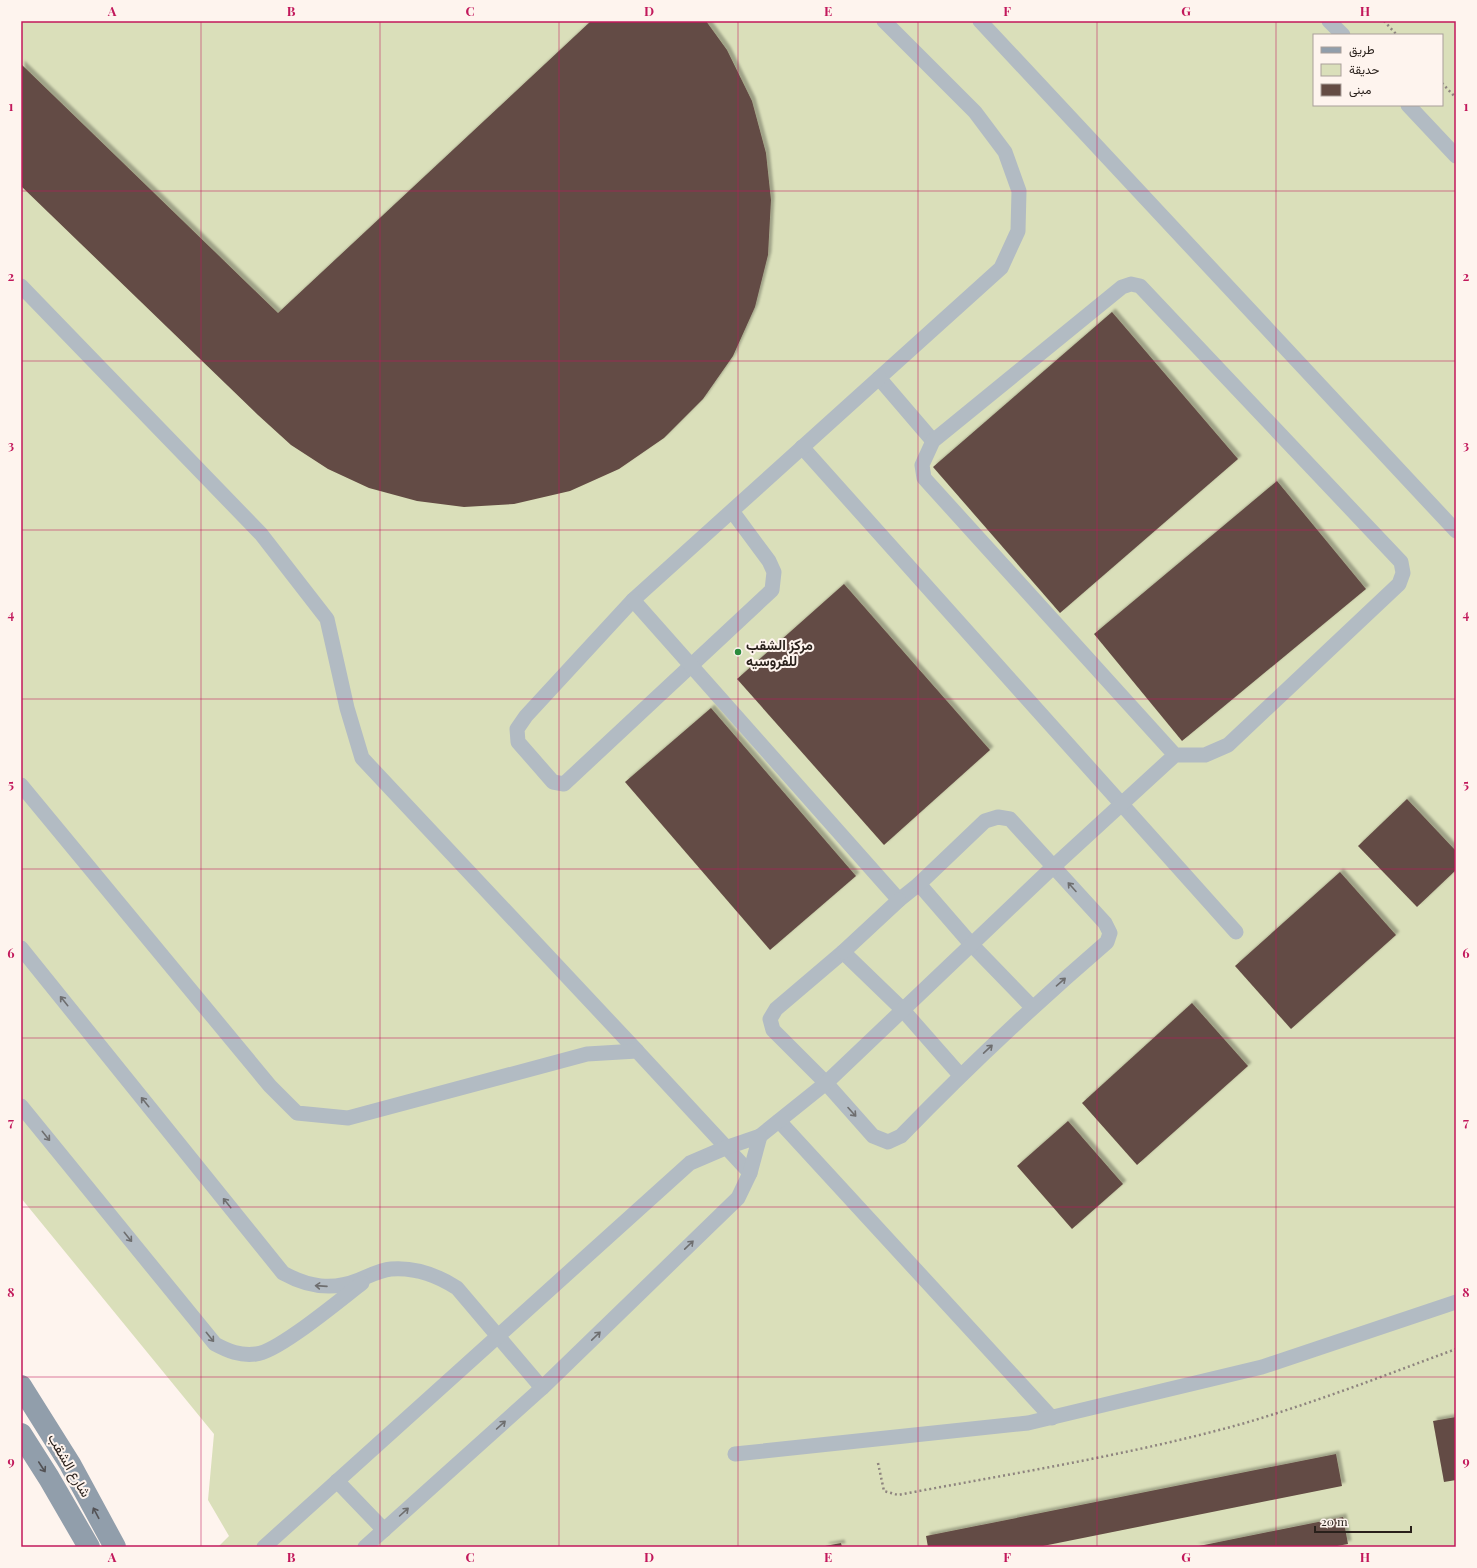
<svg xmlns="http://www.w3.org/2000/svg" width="1477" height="1568" font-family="'Playfair Display',Vazirmatn,serif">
<defs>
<filter id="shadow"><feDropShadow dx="3.5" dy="-3.5" stdDeviation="1" flood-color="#0004"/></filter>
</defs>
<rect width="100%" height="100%" fill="#fef4ee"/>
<!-- green -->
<path fill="#dadfba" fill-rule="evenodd" d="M21 21H1456V1547H218L229 1536 208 1500 214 1434 21 1198ZM1314 35H1442V105H1314Z"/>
<!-- building -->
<g fill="#644c44" filter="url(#shadow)">
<polygon points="591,21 706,21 727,50 752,101 766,153 771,200 768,255 755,307 733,356 703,399 664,438 619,469 570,491 514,504 464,507 417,501 369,488 328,469 291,445 258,415 21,186 21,64 278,313"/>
<polygon points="1112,312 1238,459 1060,613 933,467"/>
<polygon points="1277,481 1366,589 1182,741 1094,634"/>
<polygon points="844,584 990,750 884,845 737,679"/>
<polygon points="711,708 856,876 770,950 625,782"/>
<polygon points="1407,799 1456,851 1456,870 1417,907 1358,846"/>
<polygon points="1340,872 1396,935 1291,1029 1235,966"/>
<polygon points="1192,1003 1248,1066 1137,1165 1082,1103"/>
<polygon points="1068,1121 1123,1184 1072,1229 1017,1166"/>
<polygon points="1456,1417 1456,1480 1444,1482 1433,1421"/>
<polygon points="1336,1454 1342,1486 1038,1547 928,1547 926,1536"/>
<polygon points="1343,1517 1348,1544 1332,1547 1194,1547"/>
<polygon points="841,1543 842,1547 825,1547 825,1546"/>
</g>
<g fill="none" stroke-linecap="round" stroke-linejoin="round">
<!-- path -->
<g stroke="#8e847f" stroke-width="2.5" stroke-dasharray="2 3" stroke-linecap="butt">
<polyline points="1384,21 1397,35"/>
<polyline points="1442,83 1456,98"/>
<path d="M878 1463 884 1491 898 1495C1014 1473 1131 1455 1245 1423 1316 1402 1386 1375 1456 1349"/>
</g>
<!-- lane -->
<g stroke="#b2bbc3" stroke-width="15">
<polyline points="884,21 975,112 1005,152 1019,191 1018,231 1001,268 879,378 933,441"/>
<polyline points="980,21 1456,531"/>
<polyline points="1329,21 1343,35"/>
<polyline points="1408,105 1456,156"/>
<polyline points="21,286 261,534 327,619 347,708 362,758 637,1051"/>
<polyline points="802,447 1236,932"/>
<polyline points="732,511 769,561 774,572 772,590 564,784 553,782 518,742 517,729 526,716 633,600 879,378"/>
<polyline points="633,600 899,900 919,884 971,944 1032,1007"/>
<polyline points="21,785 270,1086 297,1113 348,1118 587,1054 637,1051 750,1173"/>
<path d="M919 884 985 821 998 817 1010 819 1105 923 1110 933 1107 942C1035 1004 967 1068 901 1136L888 1142 873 1136 826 1083 773 1030 770 1019 776 1009 843 952 902 1009 960 1075"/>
<path d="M21 948 283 1273C308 1287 332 1291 359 1280 369 1276 380 1270 391 1269 416 1267 437 1275 457 1288L542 1388"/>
<polyline points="843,952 899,900"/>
<path d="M21 1106 215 1344C228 1351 240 1356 256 1354 278 1352 341 1299 362 1283"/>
<polyline points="779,1121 1052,1418"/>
<polyline points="760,1136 826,1083 1054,866 1175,755 1205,755 1228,745 1399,584 1403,573 1401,562 1140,286 1131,284 1122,287 933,441 922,465 924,478 1175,755"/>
<polyline points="735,1454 1028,1423 1262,1367 1456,1302"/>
<polyline points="337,1481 384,1530"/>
<polyline points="264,1547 690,1163 725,1148 760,1136 750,1173 738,1198 542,1388 365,1547"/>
</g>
<!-- secondary -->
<g stroke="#919eab" stroke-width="22">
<polyline points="21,1386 70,1464 115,1547"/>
<polyline points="21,1434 49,1478 89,1547"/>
</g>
</g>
<!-- one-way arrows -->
<defs><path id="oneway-shaft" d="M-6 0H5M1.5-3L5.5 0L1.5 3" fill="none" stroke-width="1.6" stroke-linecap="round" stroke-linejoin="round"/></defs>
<g stroke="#6e6e6f">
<use href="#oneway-shaft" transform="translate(1072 887) rotate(-132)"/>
<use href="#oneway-shaft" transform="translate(1061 982) rotate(-41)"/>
<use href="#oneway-shaft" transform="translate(64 1001) rotate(-129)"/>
<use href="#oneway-shaft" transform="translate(988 1049) rotate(-43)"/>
<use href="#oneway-shaft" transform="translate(145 1102) rotate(-129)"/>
<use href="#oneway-shaft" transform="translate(852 1112) rotate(48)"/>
<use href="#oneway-shaft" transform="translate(46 1136) rotate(51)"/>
<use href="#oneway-shaft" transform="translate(227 1203) rotate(-129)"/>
<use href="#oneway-shaft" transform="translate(128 1237) rotate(51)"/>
<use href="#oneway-shaft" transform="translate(689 1245) rotate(-44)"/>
<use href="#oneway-shaft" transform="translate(321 1286) rotate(-176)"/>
<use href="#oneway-shaft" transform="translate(596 1336) rotate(-44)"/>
<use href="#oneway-shaft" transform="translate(210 1337) rotate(51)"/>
<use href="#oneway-shaft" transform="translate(501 1425) rotate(-42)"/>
<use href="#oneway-shaft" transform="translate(404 1512) rotate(-42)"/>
</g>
<g stroke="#535255">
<use href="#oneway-shaft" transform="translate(42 1467) rotate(57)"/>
<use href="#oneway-shaft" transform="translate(96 1513) rotate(-118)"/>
</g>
<!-- grid -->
<path fill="none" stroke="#c2185b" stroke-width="1" stroke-opacity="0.55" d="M201 21V1547M380 21V1547M559 21V1547M738 21V1547M918 21V1547M1097 21V1547M1276 21V1547M21 191H1456M21 361H1456M21 530H1456M21 699H1456M21 869H1456M21 1038H1456M21 1207H1456M21 1377H1456"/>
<!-- markers -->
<circle fill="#2c8b3d" stroke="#fef4ee" stroke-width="1.5" cx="738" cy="652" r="4"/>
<g text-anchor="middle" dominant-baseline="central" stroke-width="4" stroke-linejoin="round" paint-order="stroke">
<!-- poi labels -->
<g font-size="14" font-weight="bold" fill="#29201b" stroke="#fef4ee" text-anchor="start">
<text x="746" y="644">مركز الشقب<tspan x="746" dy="16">للفروسيه</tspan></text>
</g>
<!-- street labels -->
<g font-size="14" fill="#29201b" stroke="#fef4ee">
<text transform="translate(70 1465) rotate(60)">شارع الشقب</text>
</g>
</g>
<!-- border -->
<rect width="1477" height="1568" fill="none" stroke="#fef4ee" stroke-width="44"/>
<!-- legend -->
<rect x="1313" y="34" width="130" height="72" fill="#fef4ee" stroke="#a99f9a"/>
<rect x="1321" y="47" width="20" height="6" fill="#919eab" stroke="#a99f9a"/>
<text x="1349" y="54" font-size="12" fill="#29201b">طريق</text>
<rect x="1321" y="64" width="20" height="12" fill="#dadfba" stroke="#a99f9a"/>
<text x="1349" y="74" font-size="12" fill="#29201b">حديقة</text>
<rect x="1321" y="84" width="20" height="12" fill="#644c44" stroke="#a99f9a"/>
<text x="1349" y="94" font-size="12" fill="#29201b">مبنى</text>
<!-- scale -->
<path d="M1315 1526v6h96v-6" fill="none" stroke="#29201b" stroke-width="2"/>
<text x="1321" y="1526" font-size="12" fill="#29201b" stroke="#fef4ee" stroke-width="3" paint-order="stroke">20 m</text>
<rect x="22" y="22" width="1433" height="1524" fill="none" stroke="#c2185b" stroke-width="1.5"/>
<g font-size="13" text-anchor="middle" font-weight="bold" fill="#c2185b">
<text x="112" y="16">A</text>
<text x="291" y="16">B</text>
<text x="470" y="16">C</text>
<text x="649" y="16">D</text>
<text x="828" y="16">E</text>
<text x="1007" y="16">F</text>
<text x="1186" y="16">G</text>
<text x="1365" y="16">H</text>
<text x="11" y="111">1</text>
<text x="1466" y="111">1</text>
<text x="11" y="281">2</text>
<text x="1466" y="281">2</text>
<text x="11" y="450">3</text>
<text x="1466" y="450">3</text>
<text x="11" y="619">4</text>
<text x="1466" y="619">4</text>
<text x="11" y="789">5</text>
<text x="1466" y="789">5</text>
<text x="11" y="958">6</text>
<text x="1466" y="958">6</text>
<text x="11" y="1127">7</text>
<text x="1466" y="1127">7</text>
<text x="11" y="1297">8</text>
<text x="1466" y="1297">8</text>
<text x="11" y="1466">9</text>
<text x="1466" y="1466">9</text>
<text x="112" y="1562">A</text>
<text x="291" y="1562">B</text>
<text x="470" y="1562">C</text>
<text x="649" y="1562">D</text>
<text x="828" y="1562">E</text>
<text x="1007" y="1562">F</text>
<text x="1186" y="1562">G</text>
<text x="1365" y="1562">H</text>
</g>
</svg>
